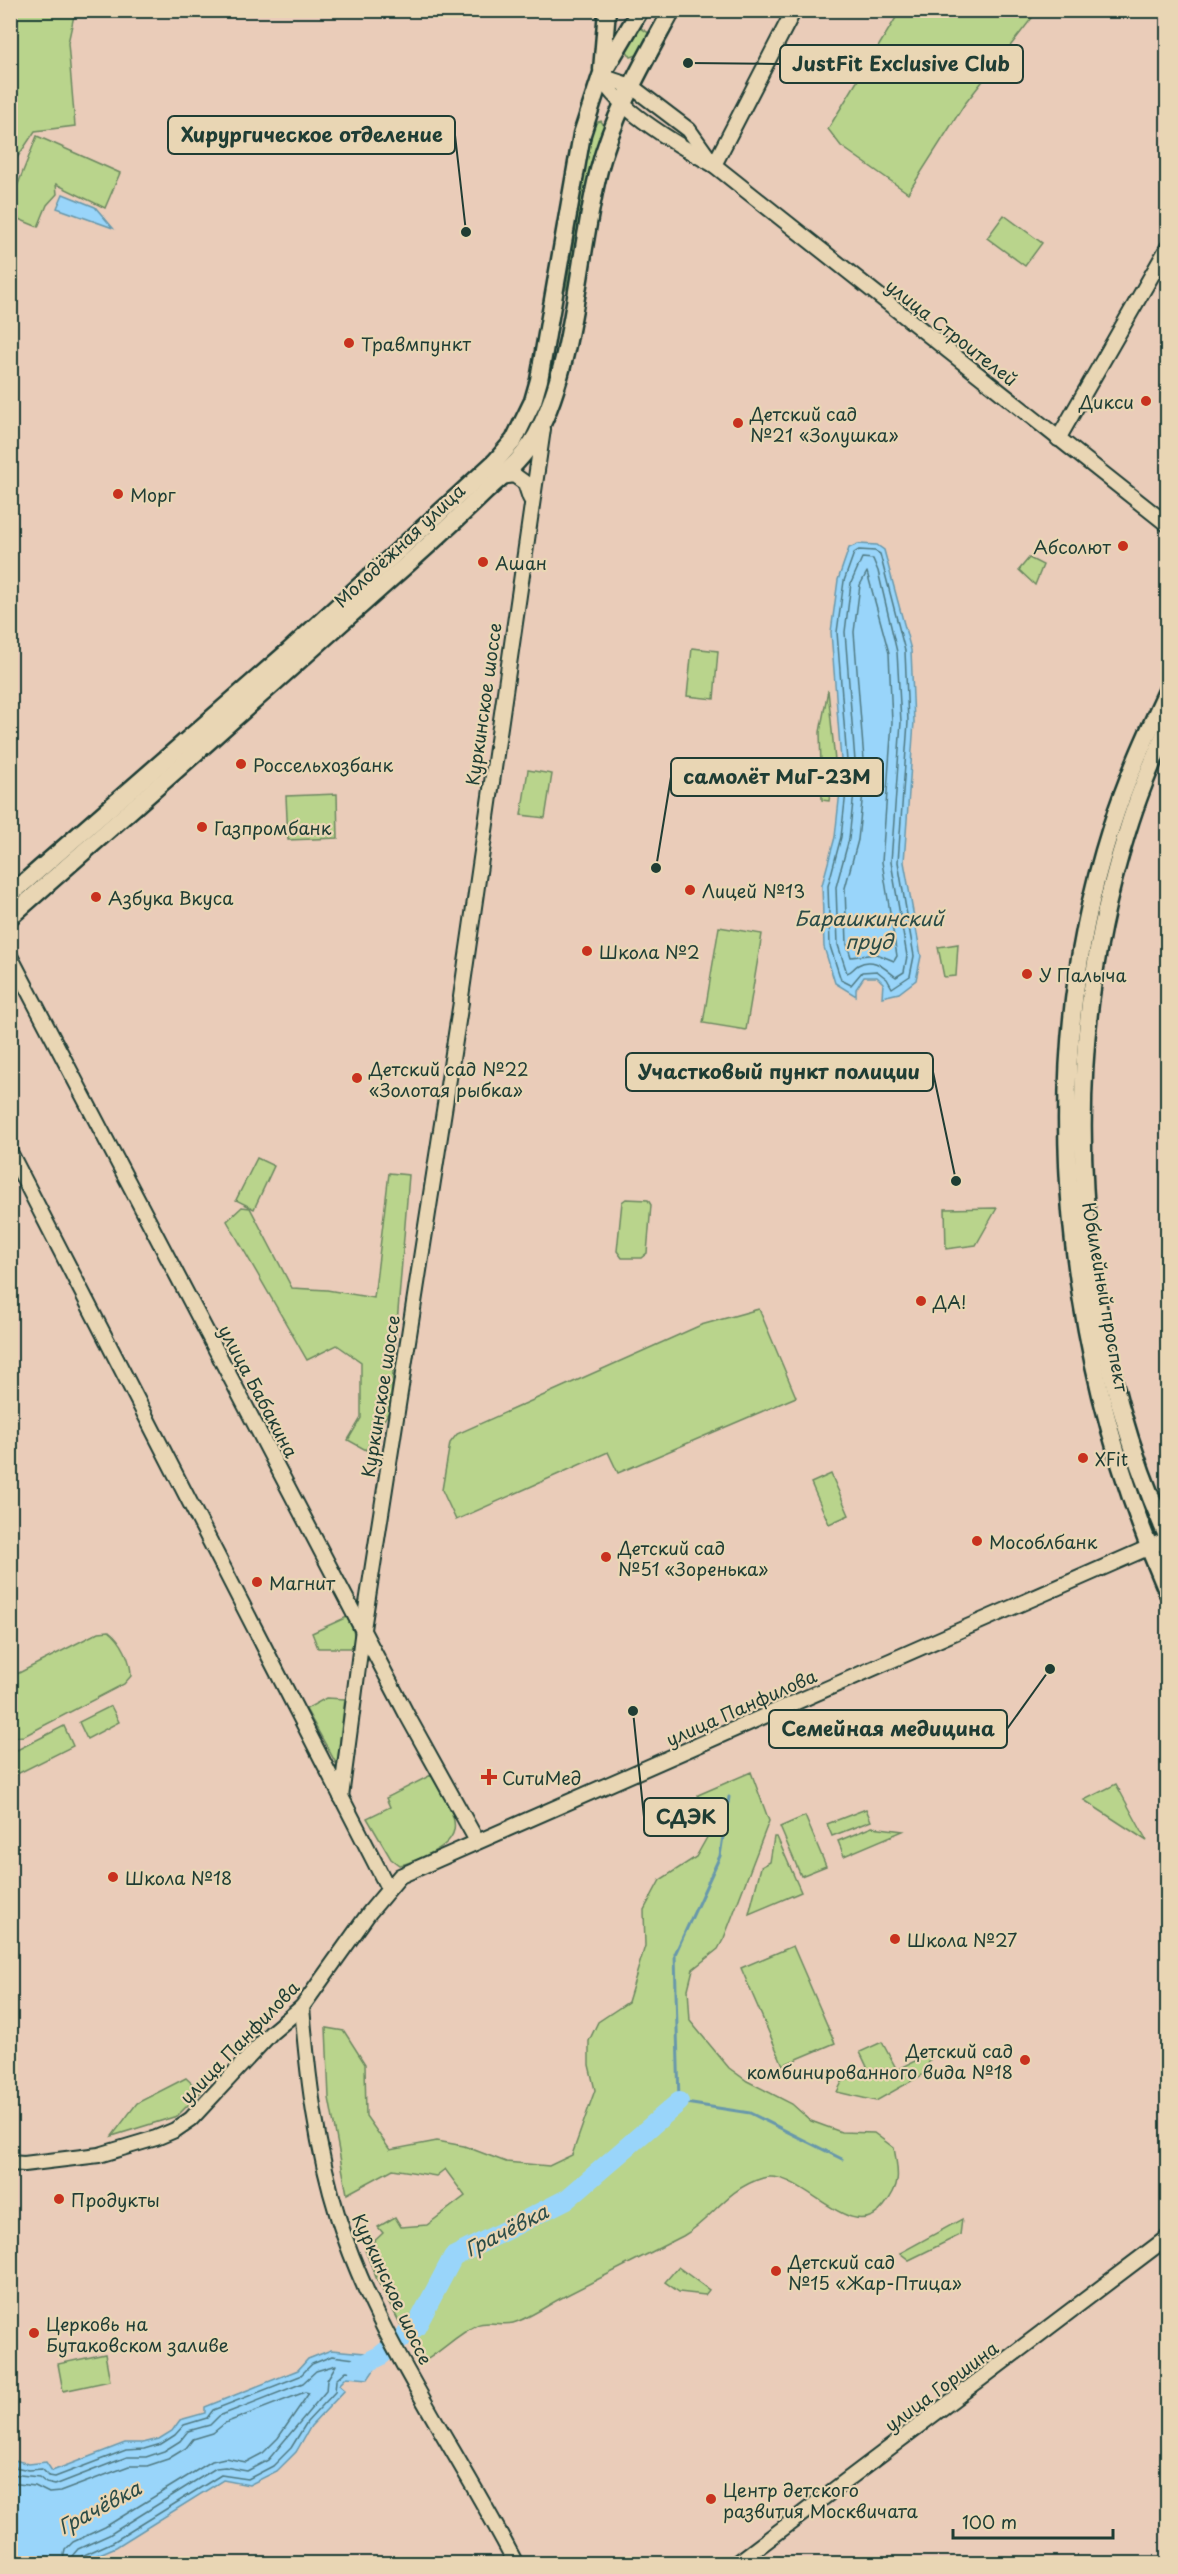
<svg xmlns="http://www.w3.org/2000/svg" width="1178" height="2574" font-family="'Playpen Sans',sans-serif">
<rect width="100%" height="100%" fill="#eaccb9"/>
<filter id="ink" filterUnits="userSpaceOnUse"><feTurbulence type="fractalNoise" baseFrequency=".0167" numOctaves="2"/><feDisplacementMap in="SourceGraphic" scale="12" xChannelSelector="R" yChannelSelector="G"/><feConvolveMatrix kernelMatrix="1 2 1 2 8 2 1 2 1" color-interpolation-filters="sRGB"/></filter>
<g filter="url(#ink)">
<!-- green -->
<g fill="#b9d48c" stroke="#6c8860" stroke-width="1.5">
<polygon points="11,10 75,11 68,43 75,126 35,131 11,167"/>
<polygon points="900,11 1029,11 1032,18 964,105 908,193 841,146 828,129"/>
<polygon points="639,27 649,33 637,55 631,57 626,50"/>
<polygon points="601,121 605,127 586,195 570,285 566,289 590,134 594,123"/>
<polygon points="37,136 120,173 105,208 56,184 57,194 47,205 38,227 11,216 11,202"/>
<polygon points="1004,215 1042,243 1025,266 987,238"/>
<polygon points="1029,558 1043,565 1035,585 1019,570"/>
<polygon points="692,648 718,651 714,699 687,696"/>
<polygon points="828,690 835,761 829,801 822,800 820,732"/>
<polygon points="528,770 552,774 545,818 521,815"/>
<polygon points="337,794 338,838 288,840 286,796"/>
<polygon points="719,927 762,934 746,1030 703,1023"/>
<polygon points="958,944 956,976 944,977 938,947"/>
<polygon points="257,1158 274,1166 254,1209 236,1200"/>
<polygon points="389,1173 409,1175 390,1410 366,1450 348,1440 361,1418 361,1362 337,1345 307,1360 227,1221 242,1207 250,1208 292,1288 327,1290 374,1298"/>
<polygon points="626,1199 648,1200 651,1205 647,1253 641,1258 622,1258 617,1251 622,1202"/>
<polygon points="997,1208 976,1245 946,1249 945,1209"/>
<polygon points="759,1309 796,1397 618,1473 608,1452 456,1520 442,1490 450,1443 457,1434 701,1325"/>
<polygon points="831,1474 849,1515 829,1524 811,1483"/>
<path d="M347 1617C352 1627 358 1638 351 1648H318L312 1633Z"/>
<path d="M109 1631C122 1641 131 1660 131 1676L124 1684 24 1736 14 1737 11 1735V1677L99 1632Z"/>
<polygon points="326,1698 345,1699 337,1765 306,1709"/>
<polygon points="111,1706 119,1722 87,1739 79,1722"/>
<polygon points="64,1726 73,1746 11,1777 11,1753"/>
<path d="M751 1772 769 1821 724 1938 718 1949 693 1969 688 1989 690 2021 729 2068 747 2081 792 2104 811 2121 841 2132 874 2133 894 2148C899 2174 901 2185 884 2206 851 2249 802 2167 763 2178 725 2189 712 2220 683 2236 644 2256 604 2276 565 2296 549 2304 530 2318 513 2323 502 2326 487 2320 477 2325 457 2334 440 2353 421 2363L377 2280 365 2250 383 2233 378 2227 395 2217 401 2227 427 2225 465 2196 445 2169 436 2176 393 2169 347 2194 329 2098 326 2028 344 2031 365 2064 366 2116 390 2150 437 2141 464 2146 506 2162 549 2166 572 2155 595 2090 589 2065V2041L598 2022 628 2002 645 1946 644 1910 660 1880 696 1857 710 1832 698 1795Z"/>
<path d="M431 1775C448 1808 475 1833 429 1854 420 1858 409 1864 399 1865L391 1859 367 1818 390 1807 386 1798Z"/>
<polygon points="1116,1784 1147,1841 1084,1800"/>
<polygon points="866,1809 871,1821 832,1836 827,1824"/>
<polygon points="805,1816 826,1866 801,1876 780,1827"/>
<polygon points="872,1827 903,1831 844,1856 838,1841"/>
<polygon points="774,1837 777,1837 801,1892 749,1914 761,1867 770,1862"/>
<polygon points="793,1946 835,2043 783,2065 741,1968"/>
<polygon points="882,2042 897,2070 933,2052 924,2074 876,2101 837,2092 842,2082 868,2069 860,2052"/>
<polygon points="186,2078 201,2092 177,2116 112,2136 137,2103"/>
<polygon points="962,2219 960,2235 909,2260 900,2253"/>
<polygon points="678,2267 709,2290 705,2295 679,2292 665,2282"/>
<polygon points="105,2354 110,2381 63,2391 58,2364"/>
</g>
<!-- water -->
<g fill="#99d5fa" stroke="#6898ab" stroke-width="1.5">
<polygon points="63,194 95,207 113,228 57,208"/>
<polygon points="858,544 877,545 884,550 911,650 914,722 904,862 921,956 916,980 899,993 882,997 883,983 877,977 864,977 856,989 856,996 835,983 824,947 822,885 835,837 842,773 831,632 838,580 849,548"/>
<polygon points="331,2350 376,2354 380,2361 368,2379 347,2377 339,2385 345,2390 311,2426 296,2452 277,2471 249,2485 223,2480 116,2547 79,2563 11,2563 11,2459 29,2464 46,2462 52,2471 125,2443 143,2443 159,2439 172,2431 180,2420 205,2413 205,2407 298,2370 308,2359"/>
</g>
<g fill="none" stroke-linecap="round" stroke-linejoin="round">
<!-- shore -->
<g stroke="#507a83" stroke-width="1.5">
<polygon points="859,550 875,551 880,554 905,651 908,722 898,862 914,956 910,976 892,988 887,979 877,971 862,972 851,985 841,980 830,946 828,886 841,837 848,774 837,632 844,581 854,553"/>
<path d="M862 558 873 559 878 571 897 652 901 722 891 862 907 956 904 972 896 977C885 969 874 956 858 965 853 968 852 972 847 973L838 945 836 887 849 839 856 774 845 632 851 583Z"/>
<polygon points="867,572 889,653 892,722 882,862 897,956 894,961 877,954 851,957 847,944 845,888 858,840 865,773 854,632 860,585"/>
<polyline points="10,2466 29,2470 42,2469 49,2476 55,2477 126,2450 144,2449 161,2444 175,2435 184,2425 207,2418 213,2410 300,2376 312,2364 332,2356 370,2361 365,2372 346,2371 336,2380 335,2392 307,2422 291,2448 273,2466 248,2479 221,2475 113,2542 82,2556 79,2564"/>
<polyline points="10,2474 39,2477 46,2483 55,2485 127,2457 146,2457 164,2451 180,2441 188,2431 210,2425 219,2416 303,2383 316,2371 336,2365 327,2380 326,2391 268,2460 247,2471 225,2467 216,2468 109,2535 78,2549 72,2556 71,2564"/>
<polyline points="10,2483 35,2486 49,2493 60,2492 129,2466 147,2466 168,2459 186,2448 193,2439 213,2433 225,2423 305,2392 309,2393 278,2438 263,2453 246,2462 225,2458 212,2461 105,2527 73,2542 65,2550 62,2564"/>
</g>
<!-- stream -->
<polyline stroke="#6898ab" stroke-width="3" points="729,1797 720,1856 675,1954 679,2102 750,2113 842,2159"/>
<!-- river -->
<polyline stroke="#99d5fa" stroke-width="20" points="358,2367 380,2356 416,2327 453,2257 567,2199 679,2102"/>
<!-- minor casing -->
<g stroke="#1f3d34" stroke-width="18">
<g id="minor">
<path d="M601 76C615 109 683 148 714 165L1168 525"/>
<polyline points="601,76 631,86 689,130 711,161"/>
<polyline points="714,165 794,10"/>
<polyline points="1058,439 1168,247"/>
<polyline points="501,477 514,475 525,483 530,498"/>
<polyline points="10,956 407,1715 477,1841"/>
<polyline points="461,997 543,429"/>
<polyline points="10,1152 388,1888"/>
<polyline points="341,1797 363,1629 461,1002"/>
<path d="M302 2007C308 2079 316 2147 338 2217 376 2339 458 2450 516 2564"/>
<polyline points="10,2163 24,2164 99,2155 156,2138 175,2130 191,2119 271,2033 302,2007 369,1913 400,1876 1168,1539"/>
<polyline points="736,2564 1168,2237"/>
</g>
</g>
<!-- major casing -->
<g stroke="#1f3d34" stroke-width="21">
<g id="major">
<polyline points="602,70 607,10"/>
<path d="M1168 689C1147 734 1126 780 1111 828 1032 1077 1065 1356 1168 1593"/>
<path d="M1168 726C1153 761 1138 795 1127 832 1056 1057 1071 1322 1168 1538"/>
<polyline points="10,895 289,651 495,462 514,440 533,401 539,380 582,134 601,76 640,10"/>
<path d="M10 917C136 806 261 695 386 583 420 553 453 523 485 492 503 475 523 459 536 436 576 361 578 252 599 170 614 112 644 62 672 10"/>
</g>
</g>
<!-- minor -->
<use href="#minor" stroke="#e9d6b4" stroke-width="14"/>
<!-- major -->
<use href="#major" stroke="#e9d6b4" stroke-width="16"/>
</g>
</g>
<!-- markers -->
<g fill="#c8321e" stroke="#e9d6b4" stroke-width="2">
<circle cx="349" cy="343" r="6"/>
<circle cx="1146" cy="401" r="6"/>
<circle cx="738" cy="423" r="6"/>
<circle cx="118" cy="494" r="6"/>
<circle cx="1123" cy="546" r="6"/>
<circle cx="483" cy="562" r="6"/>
<circle cx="241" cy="764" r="6"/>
<circle cx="202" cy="827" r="6"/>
<circle cx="690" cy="890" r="6"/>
<circle cx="96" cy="897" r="6"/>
<circle cx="587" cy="951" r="6"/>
<circle cx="1027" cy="974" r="6"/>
<circle cx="357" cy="1078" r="6"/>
<circle cx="921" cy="1301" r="6"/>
<circle cx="1083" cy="1458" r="6"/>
<circle cx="977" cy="1541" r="6"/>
<circle cx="606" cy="1557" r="6"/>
<circle cx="257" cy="1582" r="6"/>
<path d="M486 1768h6v6h6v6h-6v6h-6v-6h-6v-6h6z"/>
<circle cx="113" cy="1877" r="6"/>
<circle cx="895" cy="1939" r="6"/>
<circle cx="1025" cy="2060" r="6"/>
<circle cx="59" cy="2199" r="6"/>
<circle cx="776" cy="2271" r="6"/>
<circle cx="34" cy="2333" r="6"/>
<circle cx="711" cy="2499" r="6"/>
</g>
<g text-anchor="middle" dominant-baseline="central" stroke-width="4.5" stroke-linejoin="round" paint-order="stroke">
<!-- street labels -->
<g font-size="18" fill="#1f3d34" stroke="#e9d6b4">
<text transform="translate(952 332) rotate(38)">улица Строителей</text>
<text transform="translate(399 545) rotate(-43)">Молодёжная улица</text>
<text transform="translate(483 704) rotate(-82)">Куркинское шоссе</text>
<text transform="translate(1106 1297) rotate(80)">Юбилейный проспект</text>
<text transform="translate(259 1391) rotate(62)">улица Бабакина</text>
<text transform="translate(380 1396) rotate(-81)">Куркинское шоссе</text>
<text transform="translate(741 1707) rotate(-24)">улица Панфилова</text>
<text transform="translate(239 2042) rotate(-46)">улица Панфилова</text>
<text transform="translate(393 2289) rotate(65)">Куркинское шоссе</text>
<text transform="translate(941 2386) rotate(-37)">улица Горшина</text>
</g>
<!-- poi labels -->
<g font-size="18" fill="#1f3d34" stroke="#e9d6b4" text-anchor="start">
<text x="361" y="343">Травмпункт</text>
<text x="1134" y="401" text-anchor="end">Дикси</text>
<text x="750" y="413">Детский сад<tspan x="750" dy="21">№21 «Золушка»</tspan></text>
<text x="130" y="494">Морг</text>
<text x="1111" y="546" text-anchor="end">Абсолют</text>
<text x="495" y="562">Ашан</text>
<text x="253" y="764">Россельхозбанк</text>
<text x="214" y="827">Газпромбанк</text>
<text x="702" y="890">Лицей №13</text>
<text x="108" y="897">Азбука Вкуса</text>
<text x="599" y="951">Школа №2</text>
<text x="1039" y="974">У Палыча</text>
<text x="369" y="1068">Детский сад №22<tspan x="369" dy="21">«Золотая рыбка»</tspan></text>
<text x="933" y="1301">ДА!</text>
<text x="1095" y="1458">XFit</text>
<text x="989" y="1541">Мособлбанк</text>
<text x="618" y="1547">Детский сад<tspan x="618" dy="21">№51 «Зоренька»</tspan></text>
<text x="269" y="1582">Магнит</text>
<text x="502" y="1777">СитиМед</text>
<text x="125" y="1877">Школа №18</text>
<text x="907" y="1939">Школа №27</text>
<text x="1013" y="2050" text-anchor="end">Детский сад<tspan x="1013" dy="21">комбинированного вида №18</tspan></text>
<text x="71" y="2199">Продукты</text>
<text x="788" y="2261">Детский сад<tspan x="788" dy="21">№15 «Жар-Птица»</tspan></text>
<text x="46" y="2323">Церковь на<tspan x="46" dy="21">Бутаковском заливе</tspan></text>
<text x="723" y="2489">Центр детского<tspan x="723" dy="21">развития Москвичата</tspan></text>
</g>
<!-- water labels -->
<g font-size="20" font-style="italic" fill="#2b4c48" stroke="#e9d6b4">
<text x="869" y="918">Барашкинский<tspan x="869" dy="23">пруд</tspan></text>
<text transform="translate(506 2230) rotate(-27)">Грачёвка</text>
<text transform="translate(99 2507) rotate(-28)">Грачёвка</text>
</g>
</g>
<!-- callouts -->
<path fill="none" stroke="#1f3d34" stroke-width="2" d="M688 63L780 64M466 232L455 135M656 868L671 777M956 1181L933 1072M1050 1669L1007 1729M633 1711L644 1817"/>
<g fill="#1f3d34" stroke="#e9d6b4" stroke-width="2">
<circle cx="688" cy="63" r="6"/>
<circle cx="466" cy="232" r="6"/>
<circle cx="656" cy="868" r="6"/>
<circle cx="956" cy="1181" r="6"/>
<circle cx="1050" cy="1669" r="6"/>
<circle cx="633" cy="1711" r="6"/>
</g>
<g fill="#e9d6b4" stroke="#1f3d34" stroke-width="2">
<rect x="780" y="45" width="243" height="38" rx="6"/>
<rect x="168" y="116" width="287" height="38" rx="6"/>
<rect x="671" y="758" width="212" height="38" rx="6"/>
<rect x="626" y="1053" width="307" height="38" rx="6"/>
<rect x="769" y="1710" width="238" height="38" rx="6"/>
<rect x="644" y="1798" width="84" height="38" rx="6"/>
</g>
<g font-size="20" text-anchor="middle" font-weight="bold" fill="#1f3d34">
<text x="901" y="71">JustFit Exclusive Club</text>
<text x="312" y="142">Хирургическое отделение</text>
<text x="777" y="784">самолёт МиГ-23М</text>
<text x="779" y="1079">Участковый пункт полиции</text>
<text x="888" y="1736">Семейная медицина</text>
<text x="686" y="1824">СДЭК</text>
</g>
<!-- margin -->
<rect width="1178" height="2574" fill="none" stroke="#e9d6b4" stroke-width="36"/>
<rect x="18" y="18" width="1142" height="2538" fill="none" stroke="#1f3d34" stroke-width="2" filter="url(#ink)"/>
<!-- scale -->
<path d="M953 2529v9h160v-9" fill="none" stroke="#1f3d34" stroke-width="3"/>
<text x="962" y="2529" font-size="18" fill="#1f3d34" stroke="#e9d6b4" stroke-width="4.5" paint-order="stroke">100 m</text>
</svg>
